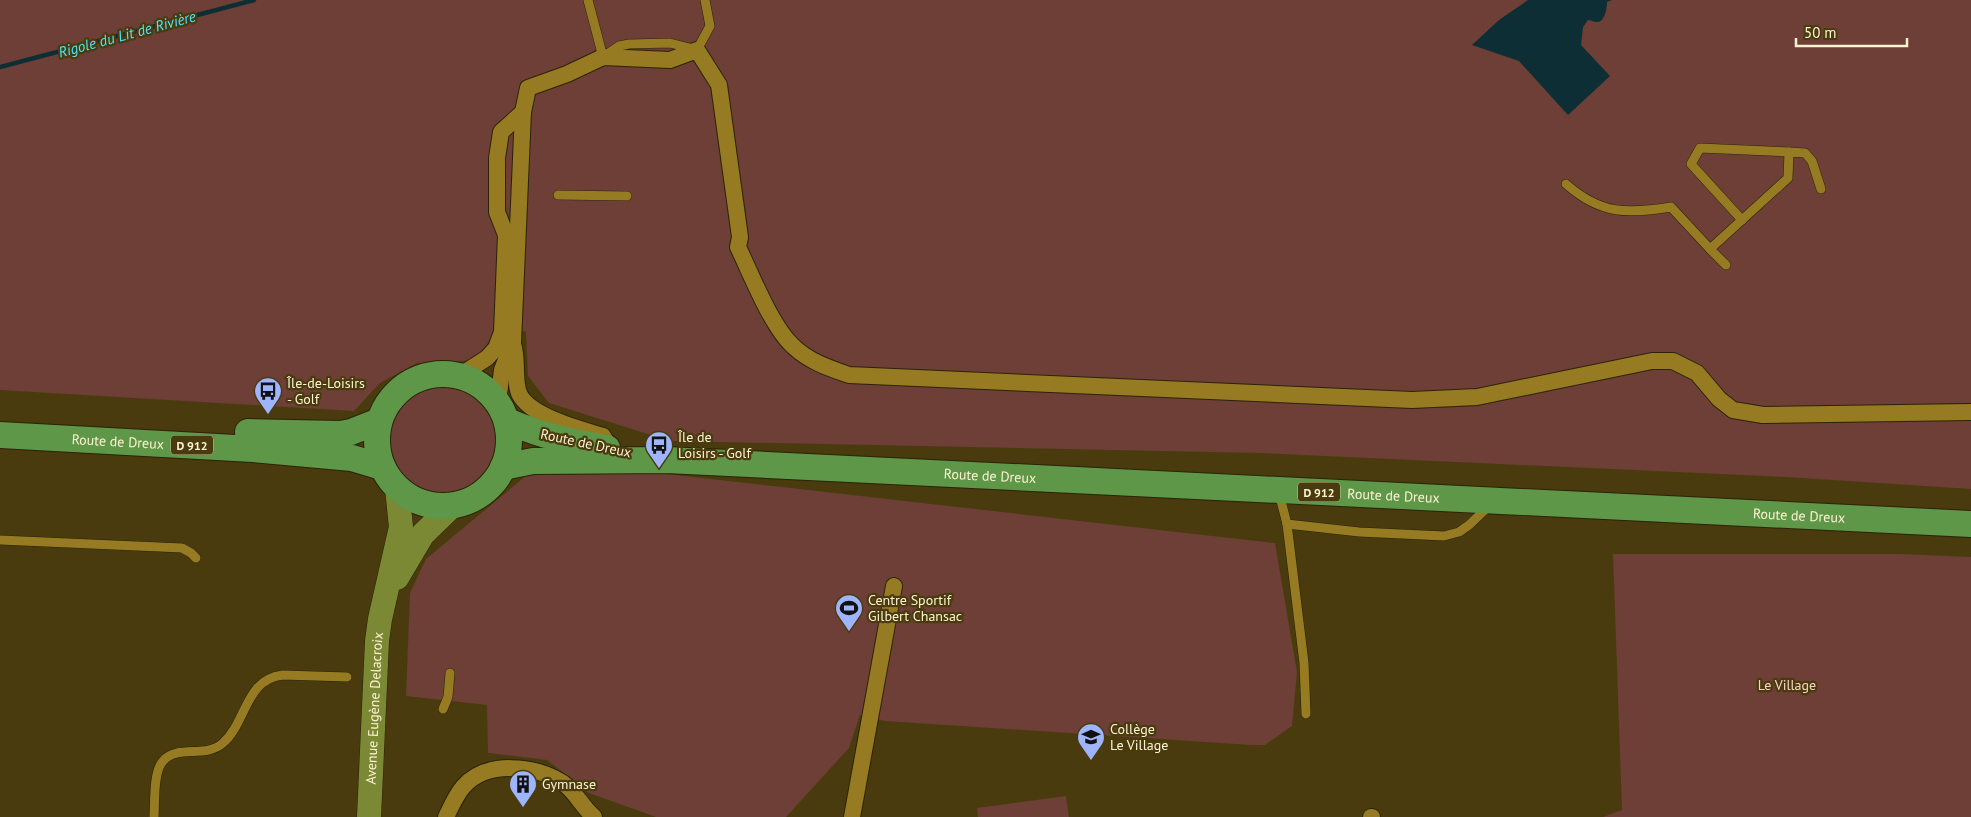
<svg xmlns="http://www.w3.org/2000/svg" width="1971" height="817" font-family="'PT Sans',sans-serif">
<rect width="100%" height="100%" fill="#493b0d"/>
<!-- green -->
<g fill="#6d3f36">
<polygon points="0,0 1971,0 1971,489 1786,477 1259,453 670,441 549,403 528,376 526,332 498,326 478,360 417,363 380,383 354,411 0,390"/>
<circle cx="443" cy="441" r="54"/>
<polygon points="640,471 1275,543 1297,672 1292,726 1265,745 1251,745 885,721 860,715 849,748 786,817 656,817 589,793 547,760 488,753 487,705 406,696 410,593 426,559 527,475"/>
<polygon points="1613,554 1902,554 1971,557 1971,817 1603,817 1622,810"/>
<polygon points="1066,796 1069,817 978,817 977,808"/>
</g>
<!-- water -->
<path fill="#0d2e34" d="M1528 0H1612L1607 2C1607 8 1605 23 1596 22 1593 22 1591 20 1588 20L1583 27 1581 45 1610 76 1568 115 1519 61 1472 45 1499 20Z"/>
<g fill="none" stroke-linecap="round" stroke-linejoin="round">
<!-- stream -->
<polyline stroke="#0d2e34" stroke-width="4.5" points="0,67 254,0"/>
<!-- service casing -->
<g stroke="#2b2308" stroke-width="10">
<g id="service">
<polyline points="588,0 603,57 619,46 629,44 670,43 697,50 710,26 705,0"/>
<path d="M1566 184C1601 215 1628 214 1671 207L1710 249"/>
<polyline points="558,195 627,196"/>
<polyline points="1742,220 1691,164 1700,148 1789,152"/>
<polyline points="1726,265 1710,249 1788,178 1789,152 1805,153 1812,161 1821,189"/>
<polyline points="1279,493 1287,524 1359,532 1444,536 1459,532 1469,525 1490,505"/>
<polyline points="1287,524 1304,663 1306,714"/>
<polyline points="0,540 182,548 191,553 196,558"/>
<polyline points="443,709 448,697 450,673"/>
<path d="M154 817C155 803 153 772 163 761 178 744 205 759 223 743 247 722 245 679 283 675L347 677"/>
</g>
</g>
<!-- minor casing -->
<g stroke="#2b2308" stroke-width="18">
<g id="minor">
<path d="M513 344C518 359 514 374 518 390 524 415 580 429 603 436L606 441"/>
<polyline points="459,376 487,358 496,348 502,332 506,235 497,212 497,158 501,132 523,112"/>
<path d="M498 402 502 370 513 342 523 112 528 88 567 74 603 57 670 60 697 50 719 85 740 237 738 247C751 274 772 328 794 347 810 362 829 368 849 375L1412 400 1477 397 1652 361H1673L1697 373 1719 399 1733 410 1763 415 1971 412"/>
<path d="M446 817C451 807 456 795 463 787 486 760 535 765 563 783 576 792 582 807 594 817"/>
<polyline points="852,817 894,586"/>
<polyline points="1371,817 1372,817"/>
</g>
</g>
<!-- secondary casing -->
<g stroke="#2b2308" stroke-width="25">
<g id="secondary">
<polyline points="397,578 423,534 453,505"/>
<path id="s1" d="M369 817 377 641 380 619 401 527 397 488"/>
</g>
</g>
<!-- primary casing -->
<g stroke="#2b2308" stroke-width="28">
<g id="primary">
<circle cx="443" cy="440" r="66"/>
<path d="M507 421C543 436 569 442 607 448"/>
<polyline points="248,432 340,434 351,432 379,421"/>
<path id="s2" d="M0 435 253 449 352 458 382 467"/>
<path id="s3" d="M503 467 533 461 667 460 1971 524"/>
</g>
</g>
<!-- service -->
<use href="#service" stroke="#967b23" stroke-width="9"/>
<!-- minor -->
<use href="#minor" stroke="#967b23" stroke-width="16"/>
<!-- secondary -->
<use href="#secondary" stroke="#7b8935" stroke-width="24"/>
<!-- primary -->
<use href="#primary" stroke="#5f9748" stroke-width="26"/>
</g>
<!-- icons -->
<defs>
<g id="bus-pin" transform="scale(1.4375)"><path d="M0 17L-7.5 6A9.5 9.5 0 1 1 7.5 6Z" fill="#9eb4fd" stroke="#493b0d"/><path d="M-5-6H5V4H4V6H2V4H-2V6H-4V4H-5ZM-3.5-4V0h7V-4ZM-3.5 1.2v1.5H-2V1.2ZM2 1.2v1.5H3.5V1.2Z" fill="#111"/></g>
<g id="stadium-pin" transform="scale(1.4375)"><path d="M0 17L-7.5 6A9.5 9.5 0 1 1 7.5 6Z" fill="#9eb4fd" stroke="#493b0d"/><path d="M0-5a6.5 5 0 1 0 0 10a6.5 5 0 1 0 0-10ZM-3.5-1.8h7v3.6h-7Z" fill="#111"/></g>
<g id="school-pin" transform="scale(1.4375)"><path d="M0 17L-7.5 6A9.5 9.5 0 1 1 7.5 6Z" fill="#9eb4fd" stroke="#493b0d"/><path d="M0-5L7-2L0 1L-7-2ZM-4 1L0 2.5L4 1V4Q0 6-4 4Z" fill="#111"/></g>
<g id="building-pin" transform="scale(1.4375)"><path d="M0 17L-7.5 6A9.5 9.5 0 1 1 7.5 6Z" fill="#9eb4fd" stroke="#493b0d"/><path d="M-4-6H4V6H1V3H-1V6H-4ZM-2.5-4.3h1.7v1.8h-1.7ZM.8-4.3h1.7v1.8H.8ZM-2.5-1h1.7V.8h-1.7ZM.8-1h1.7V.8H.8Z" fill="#111"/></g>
</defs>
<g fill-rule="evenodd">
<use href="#bus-pin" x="268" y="391"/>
<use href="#bus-pin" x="659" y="445"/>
<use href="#stadium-pin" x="849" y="608"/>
<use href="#school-pin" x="1091" y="737"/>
<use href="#building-pin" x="523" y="784"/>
</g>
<g text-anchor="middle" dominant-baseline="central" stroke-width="4.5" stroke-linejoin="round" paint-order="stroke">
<!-- shield labels -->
<g fill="#493b0d" stroke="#c7bb97" stroke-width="1">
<rect x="171" y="435.5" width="42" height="19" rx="4"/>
<rect x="1298" y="482.5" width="42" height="19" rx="4"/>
</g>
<g font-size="12" font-weight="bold" fill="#fdf2d2">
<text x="192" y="445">D 912</text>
<text x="1319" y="492">D 912</text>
</g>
<!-- poi labels -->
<g font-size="14" fill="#fdf2d2" stroke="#493b0d" text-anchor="start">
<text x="287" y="383">Île-de-Loisirs<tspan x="287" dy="16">- Golf</tspan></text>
<text x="678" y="437">Île de<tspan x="678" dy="16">Loisirs - Golf</tspan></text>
<text x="868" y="600">Centre Sportif<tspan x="868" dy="16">Gilbert Chansac</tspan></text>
<text x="1110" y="729">Collège<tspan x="1110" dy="16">Le Village</tspan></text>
<text x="542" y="784">Gymnase</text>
</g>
<!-- street labels -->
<g font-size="14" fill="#fdf2d2" stroke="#493b0d">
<text stroke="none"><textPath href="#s2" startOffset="118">Route de Dreux</textPath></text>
<text transform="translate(586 443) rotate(12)">Route de Dreux</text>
<text stroke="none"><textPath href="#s3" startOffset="488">Route de Dreux</textPath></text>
<text stroke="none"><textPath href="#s3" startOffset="892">Route de Dreux</textPath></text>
<text stroke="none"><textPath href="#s3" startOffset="1298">Route de Dreux</textPath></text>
<text stroke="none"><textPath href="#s1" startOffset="109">Avenue Eugène Delacroix</textPath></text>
</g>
<!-- park labels -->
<g font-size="14" fill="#fcd0c7" stroke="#493b0d">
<text x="1787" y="685">Le Village</text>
</g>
<!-- water labels -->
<g font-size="15" font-style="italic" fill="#4be3fd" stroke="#493b0d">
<text transform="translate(127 34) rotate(-15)">Rigole du Lit de Rivière</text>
</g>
</g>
<!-- scale -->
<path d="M1796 38v8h111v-8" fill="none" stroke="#fdf2d2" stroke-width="2.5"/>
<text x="1804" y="38" font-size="15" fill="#fdf2d2" stroke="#493b0d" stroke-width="4" paint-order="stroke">50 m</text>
</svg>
